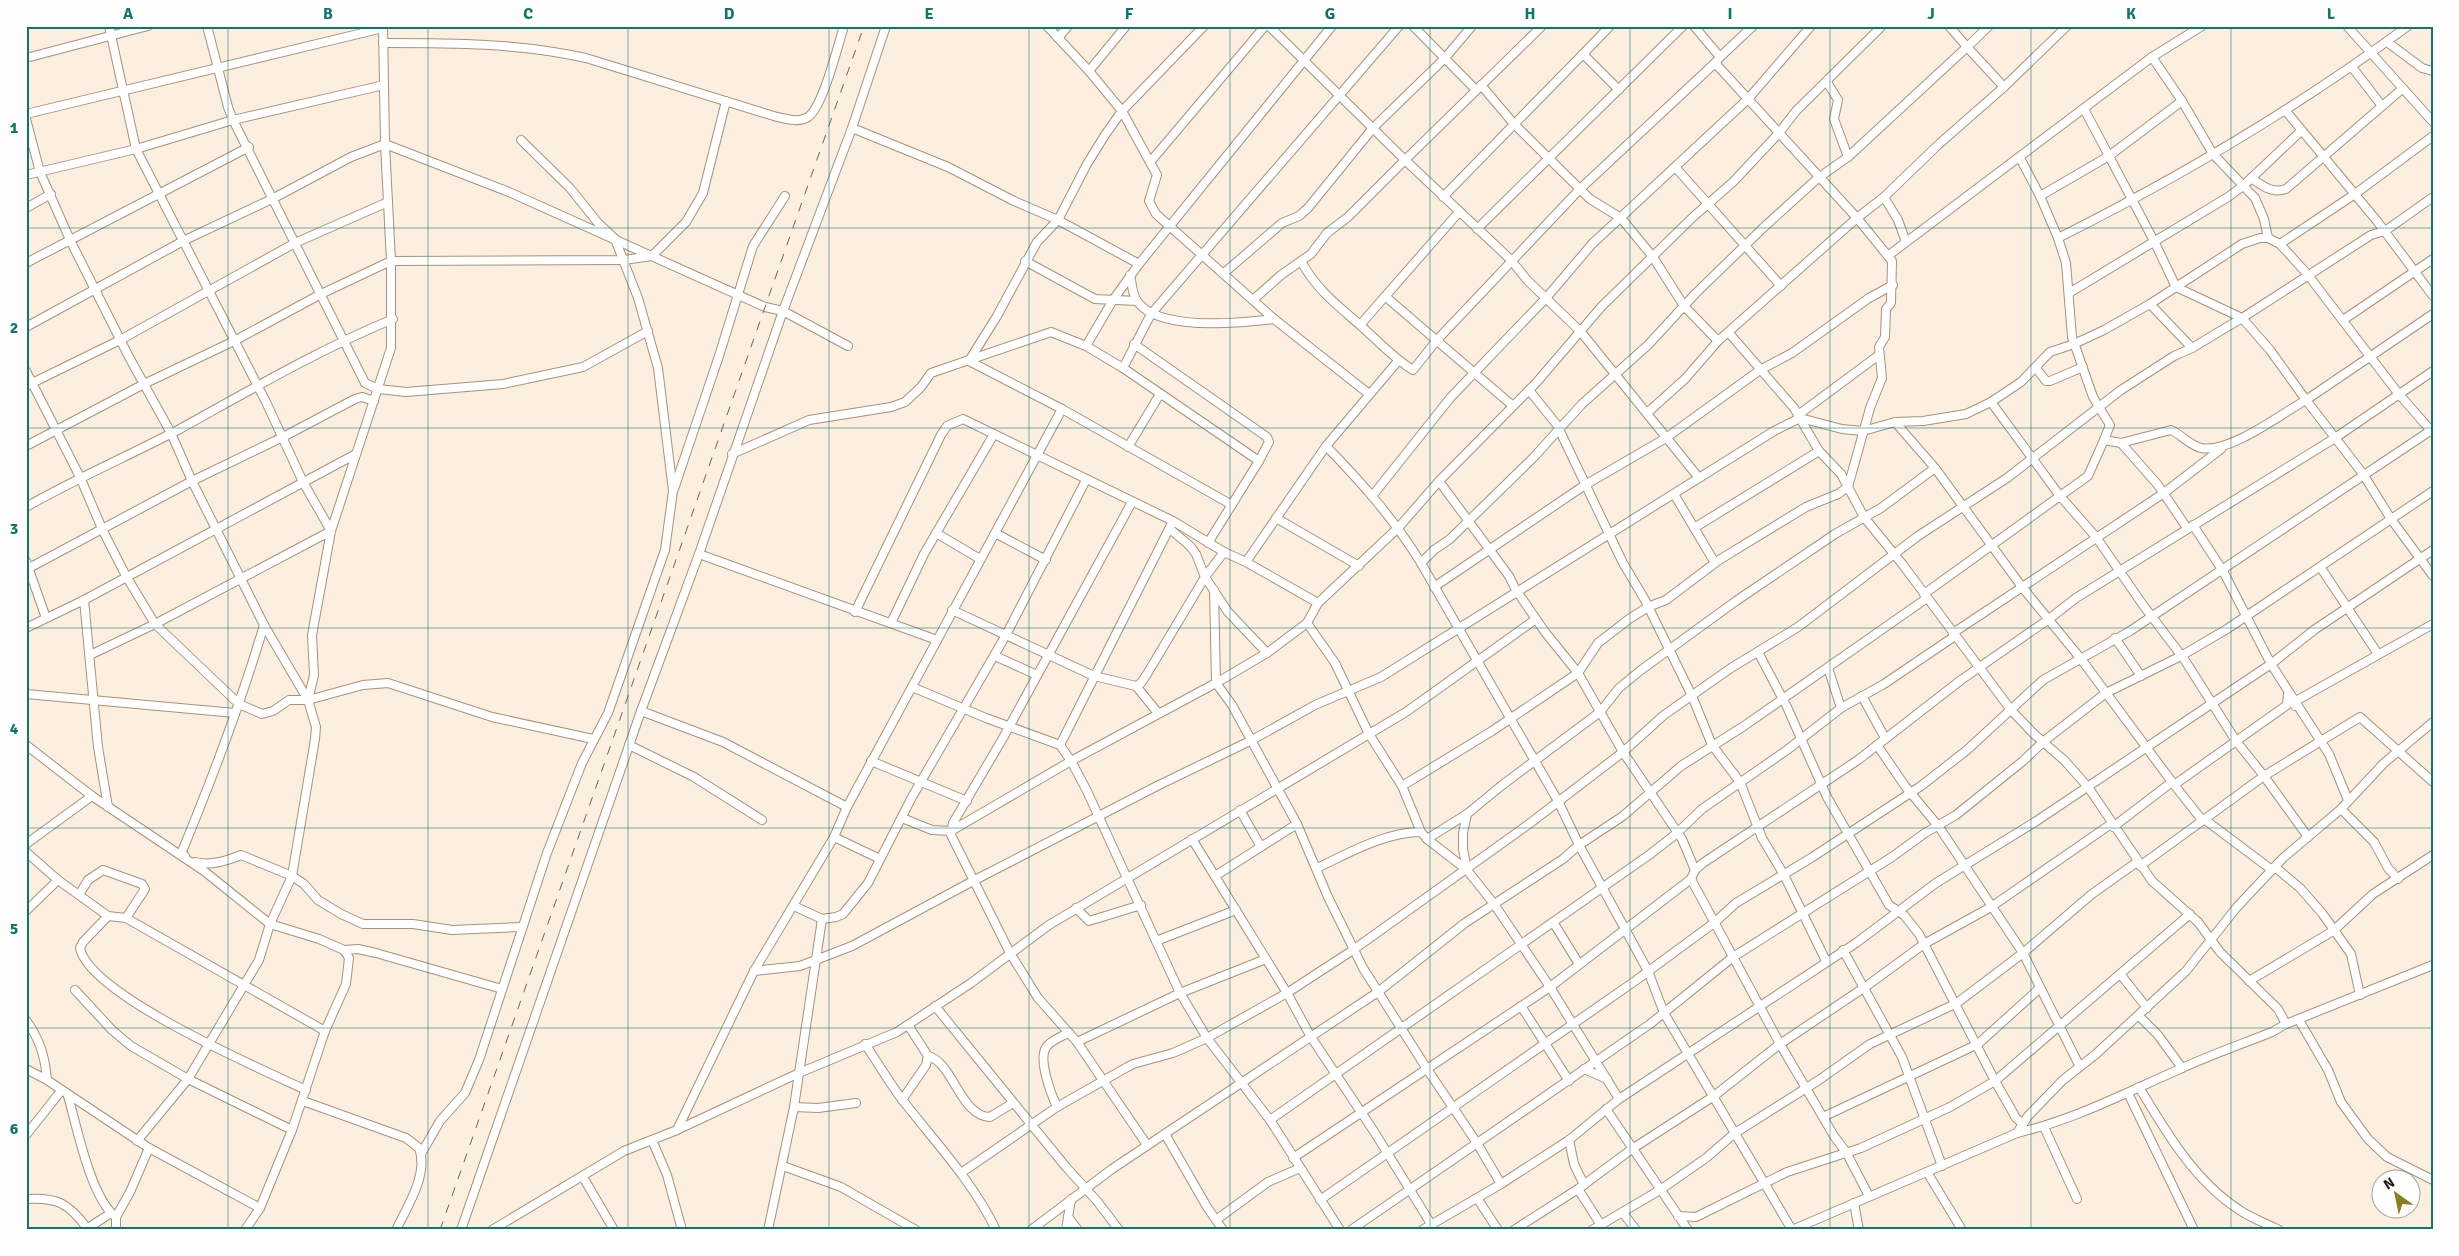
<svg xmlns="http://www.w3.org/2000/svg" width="2459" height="1256" font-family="Signika,sans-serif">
<rect width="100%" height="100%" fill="#fdefdf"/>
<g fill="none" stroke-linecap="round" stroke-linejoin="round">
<!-- minor casing -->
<g stroke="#a89179" stroke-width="10">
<g id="minor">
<polyline points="207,26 228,107 233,120 365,383 378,389 406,392 503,384 583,367 648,331"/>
<polyline points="1047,26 1089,71 1122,111 1157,175 1149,201 1156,214 1274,319 1369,394"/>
<polyline points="1269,26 1405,160 1542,26"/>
<polyline points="1413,26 1476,90"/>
<polyline points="2347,26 2433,122"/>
<polyline points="1058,38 1068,26"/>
<polyline points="2387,42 2422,68 2433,71"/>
<path d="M383 43C452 43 519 43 586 58L777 117C787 119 799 123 808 117 823 107 838 45 844 26"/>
<polyline points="1583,54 1610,26"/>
<polyline points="1720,57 1753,26"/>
<polyline points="2152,57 2202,26"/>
<polyline points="26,58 148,26"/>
<polyline points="2352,67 2382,106"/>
<polyline points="1089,71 1126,26"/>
<polyline points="1827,82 1838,100 1834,119 1848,157"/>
<polyline points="1481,85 1514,124 1590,199 1621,218 1653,257 1684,306 1718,341"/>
<polyline points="2004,87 2067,26"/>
<polyline points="2285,110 2377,221 2433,296"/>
<polyline points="26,114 383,28"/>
<polyline points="26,119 40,172 71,242 129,357 171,433 192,481 264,625 308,700"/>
<polyline points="852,128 948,167 1014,201 1058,220 1139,264"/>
<polyline points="2020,158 2040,196 2058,238 2066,263 2072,337 2093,397 2110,425 2104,440"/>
<polyline points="1151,161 1265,26"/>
<polyline points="1676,168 1781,286"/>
<polyline points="26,175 136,149 233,120 384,85"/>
<path d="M2251 178C2263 186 2272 194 2286 189L2402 89"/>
<polyline points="2040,196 2109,156 2084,109"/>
<polyline points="1443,197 1583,54 1619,90"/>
<polyline points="1884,197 1898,220 1906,242"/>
<polyline points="2433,197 2385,231 2371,235 2242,318 2270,350 2306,400 2433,314"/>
<polyline points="26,208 51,194"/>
<polyline points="1477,229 1683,26"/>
<path d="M2058 238C2180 177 2298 107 2408 26"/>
<polyline points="2280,244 2355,194 2433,136"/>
<polyline points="1889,255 2152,57 2182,101 2213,154 2255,198 2264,219 2268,238"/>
<polyline points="1025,261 1095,299 1137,301"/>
<path d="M1301 261C1316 289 1337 305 1360 325 1378 341 1393 358 1413 370L1437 340 1580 189 1715 63 1720 57 1694 26"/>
<polyline points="26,263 249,147"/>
<polyline points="1224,273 1282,223 1299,216 1308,208 1373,128 1445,58 1472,26"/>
<path d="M1130 275C1132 283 1132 294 1137 301 1158 332 1242 323 1274 319"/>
<polyline points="2176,287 2242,244 2260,238 2268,238 2280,244 2308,275 2398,393 2433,433"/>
<polyline points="2069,293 2228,197 2243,186 2301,131"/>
<polyline points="1386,297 1513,406"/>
<polyline points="1253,300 1281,275 1311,254 1327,233 1348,217 1405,160 1511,260 1527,280 1581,332 1699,478"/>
<polyline points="2150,304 2192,348"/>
<polyline points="2343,320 2433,259"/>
<polyline points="1360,325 1459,212"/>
<polyline points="26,327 185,240 272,199 351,157 385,144 509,192 765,307 783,311 848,346"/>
<polyline points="1729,333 1794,408 1819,451 1841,474 1864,517 1903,565 2011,710 2034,734 2065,761 2088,787 2152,881 2198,922 2220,952 2278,1009 2286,1024"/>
<polyline points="1134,344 1267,437 1269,442 1259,461"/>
<polyline points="1086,346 1113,300 1139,264 1332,26"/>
<polyline points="969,361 997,316 1037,242 1058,220 1087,164 1105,135 1122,111 1204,26"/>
<polyline points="969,361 1062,409 1232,505"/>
<polyline points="1123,368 1151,314 1399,26"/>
<polyline points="2036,368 2046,381 2050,381 2083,367"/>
<polyline points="26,371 80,477 103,531 126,576 155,624 239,704 262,714 273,711 289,700 308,700 363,685 388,683 492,717 593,739"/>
<polyline points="26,386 120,340 295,243 388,202"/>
<polyline points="1529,390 1557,425 1623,563 1645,600 1692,696 1712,745 1740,782 1762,838 1784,875 1826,961"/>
<path d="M1991 402 2060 496 2088 476 2104 440 2121 443 2171 430C2182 435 2189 445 2201 448 2229 454 2281 414 2306 400L2363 474 2391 519 2433 576"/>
<polyline points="1647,413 1685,379 1718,341 1857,218 1884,197 1939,144 2004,87 1967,47 1989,26"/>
<polyline points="1798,415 1879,355"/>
<polyline points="2121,443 2158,485 2187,528"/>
<polyline points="26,446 144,384 234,341 321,294 391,261 624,260 652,256 686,222 703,193 726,101"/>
<path d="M1326 446C1362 483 1394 519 1421 563L1558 801 1579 845 1648 971 1664 1013 1792 1230"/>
<polyline points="1128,447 1160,394"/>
<polyline points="732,454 809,420 891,407 905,402 921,387 931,373 1051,332 1086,346 1123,368 1259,461 1208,543"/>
<polyline points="1935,468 2022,587 2081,659 2172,782"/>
<polyline points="1439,481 1509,576 1516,590 1545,632 1578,673 1623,752 1682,839 1695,870"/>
<polyline points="674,489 719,356 753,246 785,196"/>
<polyline points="1674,494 1715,563"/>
<polyline points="1373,495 1451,397 1547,297 1592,244 1748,99 1811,26"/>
<polyline points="1132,502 1003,738 953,823 951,835 1010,953 1038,998 1077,1042 1147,1145"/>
<path d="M26 507C75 479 126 457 176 431 247 392 318 350 393 319"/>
<polyline points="1276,518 1359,566"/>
<polyline points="2193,525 2223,571 2271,664 2298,706"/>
<polyline points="1694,528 1819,451"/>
<polyline points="1170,529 1190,546 1196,554 1205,577 1228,612 1267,653"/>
<polyline points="936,533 980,559"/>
<polyline points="995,533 1046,560"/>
<polyline points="699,554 937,640"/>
<polyline points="26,561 46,618"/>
<polyline points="1246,562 1326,446 1398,361"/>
<polyline points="1421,563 1434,550 1450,539 1533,458 1582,404 1648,345 1696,293 1763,228 1818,178 1848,157 1967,47 1949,26"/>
<polyline points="29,568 192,481 283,437 355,399 362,397 374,401"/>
<polyline points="2321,568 2378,654"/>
<polyline points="1434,587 1585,485 1666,438 1760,370 1792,353 1869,298 1893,285"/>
<polyline points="1214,590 1216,683 1232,705 1297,824 1328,897 1363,968 1427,1069 1477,1143 1501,1184"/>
<polyline points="1924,594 2060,496 2096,537 2143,605 2184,659 2236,741 2264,776 2360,717 2433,782"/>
<polyline points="84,600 98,747 108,807"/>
<polyline points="952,610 1094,676 1136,686 1141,683 1147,674 1205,577 1224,552"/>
<polyline points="855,612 941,435 947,426 963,419 1173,521 1224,552 1246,562 1318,603"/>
<polyline points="891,623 924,554 994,434"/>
<polyline points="1307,623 1335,663 1369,734 1402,786 1421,832"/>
<polyline points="26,628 84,600 356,454"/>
<polyline points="1953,633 2164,493 2221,449"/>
<polyline points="2115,638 2141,676"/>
<polyline points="1758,652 1787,707 1827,797 1889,905 1904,915 1919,934 1995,1081 2016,1118 2023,1124"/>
<polyline points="90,655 155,624 331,531 303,482 266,402 136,149 109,26"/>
<polyline points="995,656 1037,675"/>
<polyline points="1828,668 1841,708"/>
<polyline points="1136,686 1158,713"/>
<polyline points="912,687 986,718 1060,745 1071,761 1086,789 1180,993 1207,1038 1270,1120 1340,1230"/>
<polyline points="26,694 235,713"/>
<polyline points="1862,696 1885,738"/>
<polyline points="2294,702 2433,624"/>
<polyline points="2295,706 2298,706 2329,754 2348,800"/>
<polyline points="641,711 723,742 847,807"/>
<polyline points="26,745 92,796 204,871 270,924 319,939 344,950 349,958 346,984 325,1031 292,1130 260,1208 245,1230"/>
<polyline points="629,745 694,777 762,820"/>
<polyline points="1060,745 1173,521"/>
<polyline points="1877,745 1905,786 1939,827 2023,953 2079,1065"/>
<polyline points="871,761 967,801"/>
<polyline points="2174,785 2287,705 2288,694"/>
<polyline points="1402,786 1492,731 1578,673 1598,643 1629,619 1648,607 1666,600 1719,560 1806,507 1838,494 1848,487 1870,408 1882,378 1879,347 1885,337 1886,309 1891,303 1892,261 1857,218 1715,63"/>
<polyline points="2341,809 2374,842 2388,868 2398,879"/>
<polyline points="1240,810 1261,847"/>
<polyline points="1467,814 1463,833 1463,849 1467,870 1494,904 1550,987 1619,1099"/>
<polyline points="902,818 932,830 951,831 1071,761 1216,683 1267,653 1307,623 1318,603 1399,527 1439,481 1536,383 1602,306 1693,217 1733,182 1779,133 1796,111 1882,26"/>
<polyline points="2204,819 2272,870"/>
<polyline points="2113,827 2172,782 2202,820"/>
<polyline points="834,837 880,859"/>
<polyline points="1192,839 1287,993 1311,1037 1375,1133 1431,1224"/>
<polyline points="1427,839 1467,814 1501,786 1600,712 1619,688 1641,670 1736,601 1835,534 1881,508 1935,468 1895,422"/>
<polyline points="26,844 92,796"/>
<polyline points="26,852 58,880 108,916 126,918 325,1031"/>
<path d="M185 856 181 854C212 779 241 703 264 625"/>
<path d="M195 862C211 866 226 861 241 855L292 876 304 884 318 900 341 914 363 924H413L452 930 521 927"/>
<polyline points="2140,866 2264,776 2308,837"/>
<polyline points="2275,867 2300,888 2322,913 2351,954 2360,995"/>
<path d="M1317 868C1349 853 1385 832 1421 832L1427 839 1467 870"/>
<polyline points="1215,876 1297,824"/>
<polyline points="1691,879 1780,1044 1834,1136 1846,1152 1869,1196"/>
<polyline points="79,895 88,880 103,870 142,884 145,889 126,918"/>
<polyline points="794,906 822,919 836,917 843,914 868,883 912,797 1006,635 1086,480"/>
<polyline points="1076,908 1089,921 1141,905"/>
<polyline points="26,911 58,880"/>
<path d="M108 916 83 942 80 948C89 995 261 1069 306 1090"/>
<polyline points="1553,922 1579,964"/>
<polyline points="1156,941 1236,910"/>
<polyline points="344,950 358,949 376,953 502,989"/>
<polyline points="1843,950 1902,1057 1942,1166"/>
<polyline points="754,971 800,966 852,946 973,881 1157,786 1252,740 1315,705 1381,677 1774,431 1800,418 1842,429 1863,431 1895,422 1923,421 1966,414 1991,402 2021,382 2050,352 2074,344 2104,330 2150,304 2176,287 2155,243 2109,156 2182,101"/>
<polyline points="2121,975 2147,1008"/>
<polyline points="2249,981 2333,931 2373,894 2433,855"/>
<polyline points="75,990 112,1030 131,1046 188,1079 292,1130"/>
<polyline points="935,1006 1066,1167 1097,1201 1119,1230"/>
<polyline points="1521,1006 1569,1081"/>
<polyline points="2139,1016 2158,1035 2182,1068"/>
<path d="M26 1020C40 1040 45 1056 47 1080"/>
<polyline points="2299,1020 2328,1070 2341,1102 2368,1139 2387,1157 2433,1180"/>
<polyline points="1077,1042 1180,993 1266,959"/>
<path d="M865 1044C878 1063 890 1084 904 1102 936 1143 973 1182 996 1230"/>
<path d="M928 1056C953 1062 960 1116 990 1117L1013 1103"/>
<polyline points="26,1069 47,1080 149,1148 260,1208"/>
<polyline points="1584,1069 1607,1079"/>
<path d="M2139 1087C2166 1132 2194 1180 2238 1209 2250 1218 2266 1223 2279 1230"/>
<polyline points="2128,1093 2194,1230"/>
<path d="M68 1096C77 1127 91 1199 116 1217"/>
<polyline points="902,1100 926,1065 928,1056 908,1025"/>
<path d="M303 1101 406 1138 419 1148C429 1174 407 1207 396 1230"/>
<polyline points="794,1107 818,1108 856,1103"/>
<path d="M1057 1107C1051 1094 1037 1058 1047 1046 1052 1040 1061 1037 1068 1033"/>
<polyline points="1606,1109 1688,1230"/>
<polyline points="1823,1117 1978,1044 2040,988"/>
<polyline points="1270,1120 1649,855 1676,834 1702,809 1787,750 1841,708 1884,684 1955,636"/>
<polyline points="2044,1127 2077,1199"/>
<polyline points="677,1130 799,1073 897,1032 971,983 1049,925 1406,712 1536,619"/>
<path d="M2017 1133C2074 1120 2127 1092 2180 1069 2210 1055 2242 1044 2272 1032L2286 1024 2433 965"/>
<polyline points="1165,1134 1207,1207 1223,1230"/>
<polyline points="26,1135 61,1091"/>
<polyline points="652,1140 667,1175 682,1230"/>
<polyline points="1569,1140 1574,1164 1584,1185"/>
<polyline points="137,1141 188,1079 259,960 270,924 292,876 315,739 316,727 308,700 314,675 312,635 331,531 391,348 391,261 385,144 383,26"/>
<polyline points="421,1154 440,1121 465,1093 479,1060 547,853 582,763 608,713 665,550 673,491 658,368 638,298 615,239 598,223 570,188 521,140"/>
<polyline points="1293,1158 1550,987 1691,879 1695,870 1703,863 1858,760 1961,680 2049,619 2076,598 2335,438 2433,371"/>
<polyline points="783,1166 841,1187 916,1230"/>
<polyline points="1927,1172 1962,1230"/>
<polyline points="961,1173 1057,1107 1122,1070 1133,1064 1173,1053 1207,1038 1287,993 1353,950 1529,824 1623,752 1664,715 1731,668 1798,627 1918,536 2007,478 2121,390 2174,356 2192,348 2242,318 2176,287"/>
<polyline points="583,1177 614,1230"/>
<polyline points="1578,1189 1601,1225"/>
<polyline points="1477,1198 1498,1230"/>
<path d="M26 1199C58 1197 69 1204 87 1228"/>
<polyline points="1320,1200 1635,981 1714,923 1736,903 1811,858 1921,786 1967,750 2043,680 2130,631 2433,429"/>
<polyline points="1854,1203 1859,1230"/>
<polyline points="1623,1213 1636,1230"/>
<polyline points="1678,1216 1696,1217 1787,1172 1861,1148 1950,1107 1995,1081 2190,914"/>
<polyline points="1068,1217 1078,1230"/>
<polyline points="1216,1220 1268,1182 1300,1168"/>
<polyline points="85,1230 111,1213"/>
<polyline points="116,1230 116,1217 130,1192 149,1148"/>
<polyline points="461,1230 641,711 699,554 783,311 852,128 886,26"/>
<polyline points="492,1230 624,1151 677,1130 754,971 834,837 847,807 1062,409"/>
<polyline points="768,1230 794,1107 822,919"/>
<polyline points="1031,1230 1112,1169 1378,992 1465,923 1563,859 1579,845 1623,816 1681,766 1744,726 1927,598"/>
<polyline points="1066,1230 1071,1199"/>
<polyline points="1351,1230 1650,1024 1733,957 1892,857 1925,833 1956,815 2023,761 2044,741 2106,693 2181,656 2227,629 2433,491"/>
<polyline points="1422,1230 1501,1184 1569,1140 1619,1099 1856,943 1936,883 2035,822 2271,664 2314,630 2433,550"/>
<polyline points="1514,1230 1578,1189 1632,1149 1714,1096 1780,1044 1868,985 1924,944 1991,907 2111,824"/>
<polyline points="1592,1230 1660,1190 1706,1158 1735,1133 1819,1080 1870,1044 1957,1003 2023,953 2092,894 2137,862"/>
<polyline points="1792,1230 2017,1133 2028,1116 2063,1080 2096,1054 2186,971 2237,907 2283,858 2341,809 2384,763 2433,722"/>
</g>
</g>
<!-- minor -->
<use href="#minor" stroke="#fff" stroke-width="8"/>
<!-- rail -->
<polyline stroke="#6e6357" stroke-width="1" stroke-dasharray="9 9" stroke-linecap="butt" points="440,1230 864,26"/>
</g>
<!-- grid -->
<path fill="none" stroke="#0f766e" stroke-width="1" stroke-opacity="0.55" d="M228 26V1230M428 26V1230M628 26V1230M829 26V1230M1029 26V1230M1230 26V1230M1430 26V1230M1630 26V1230M1830 26V1230M2031 26V1230M2231 26V1230M26 228H2433M26 428H2433M26 628H2433M26 828H2433M26 1028H2433"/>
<!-- border -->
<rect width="2459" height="1256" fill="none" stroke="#fefefe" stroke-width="55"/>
<!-- north arrow -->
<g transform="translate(2396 1194) rotate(327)"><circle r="24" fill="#fefefe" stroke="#a4a19d"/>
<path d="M0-4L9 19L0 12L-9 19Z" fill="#8b7e24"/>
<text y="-8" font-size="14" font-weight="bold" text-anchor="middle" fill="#1d150b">N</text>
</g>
<rect x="28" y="28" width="2404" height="1200" fill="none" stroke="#0f766e" stroke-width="2"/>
<g font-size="16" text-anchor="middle" font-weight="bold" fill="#0f766e">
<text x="128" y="19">A</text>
<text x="328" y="19">B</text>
<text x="528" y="19">C</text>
<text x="729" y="19">D</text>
<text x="929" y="19">E</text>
<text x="1129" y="19">F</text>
<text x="1330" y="19">G</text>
<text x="1530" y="19">H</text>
<text x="1730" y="19">I</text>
<text x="1931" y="19">J</text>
<text x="2131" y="19">K</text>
<text x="2331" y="19">L</text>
<text x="14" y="133">1</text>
<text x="14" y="333">2</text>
<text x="14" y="534">3</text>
<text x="14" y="734">4</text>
<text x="14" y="934">5</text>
<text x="14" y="1134">6</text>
</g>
</svg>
